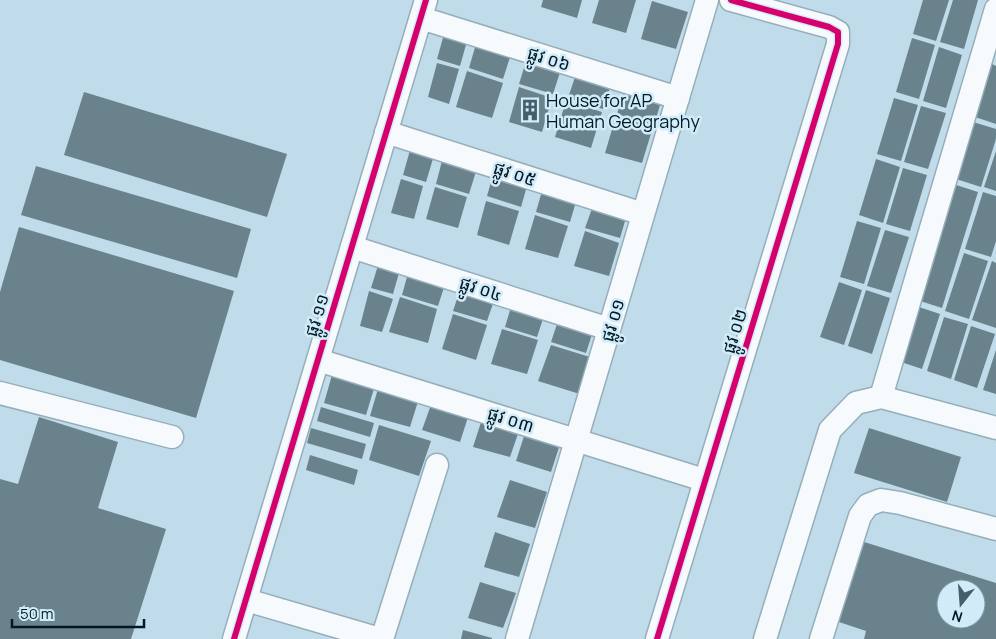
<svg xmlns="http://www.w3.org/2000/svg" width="996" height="639" font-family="Manrope,'Noto Sans Khmer',sans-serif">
<rect width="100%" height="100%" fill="#c0dcea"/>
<!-- building -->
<g fill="#6a828c" fill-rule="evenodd">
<polygon points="543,0 582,0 577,18 541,7"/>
<polygon points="599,0 636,0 626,33 592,23"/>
<polygon points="923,0 949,0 936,41 913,34"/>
<polygon points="953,0 978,0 964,49 940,42"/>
<polygon points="652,1 688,12 676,49 641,39"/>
<polygon points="446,27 469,34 460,66 437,59"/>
<polygon points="478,37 513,48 503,79 469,68"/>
<polygon points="912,38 935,45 919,99 896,92"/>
<polygon points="939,47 962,55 946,108 923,101"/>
<polygon points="529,52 563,63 553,94 519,84"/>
<polygon points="437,63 459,69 449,104 428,97"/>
<polygon points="992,64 996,66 996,124 975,117"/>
<polygon points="578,68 613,79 603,109 568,98"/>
<polygon points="467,71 503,83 492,118 456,107"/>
<polygon points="627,83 663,95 654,125 617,114"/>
<polygon points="519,87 552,98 542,132 509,122"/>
<polygon points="84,92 287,154 267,217 64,155"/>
<polygon points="894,98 918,105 901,161 877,154"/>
<polygon points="566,101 602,112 591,148 555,137"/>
<polygon points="921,106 946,113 928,169 904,162"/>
<polygon points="616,116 653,127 642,163 605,153"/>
<polygon points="973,122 996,129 996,139 981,187 956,179"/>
<polygon points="412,143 435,152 426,182 403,175"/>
<polygon points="996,151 996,191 984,187"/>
<polygon points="444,153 478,165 469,194 436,184"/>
<polygon points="876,159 900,167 883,223 859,215"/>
<polygon points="36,166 251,229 237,278 21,215"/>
<polygon points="495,168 529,179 521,207 487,196"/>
<polygon points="903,168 927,175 910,231 886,224"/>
<polygon points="401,179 423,186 414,219 391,213"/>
<polygon points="544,184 578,195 570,222 536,212"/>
<polygon points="953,184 978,192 942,308 917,300"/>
<polygon points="435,187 467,197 458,228 426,219"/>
<polygon points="983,192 996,196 996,241 991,257 965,249"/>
<polygon points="595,200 628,211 620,238 585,228"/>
<polygon points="486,201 519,211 509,245 477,235"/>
<polygon points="535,215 568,226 558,258 525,249"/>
<polygon points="857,221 881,228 864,284 840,277"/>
<polygon points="19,227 234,291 196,418 0,360 0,292"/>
<polygon points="885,230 909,237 891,293 867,286"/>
<polygon points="585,231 619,243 609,276 574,266"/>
<polygon points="964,253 988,261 969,319 945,311"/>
<polygon points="380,259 401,266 393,294 371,288"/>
<polygon points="992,261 996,263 996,328 972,320"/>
<polygon points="410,266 447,278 438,306 402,295"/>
<polygon points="839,282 862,290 844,345 820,337"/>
<polygon points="462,284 496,295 487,321 453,311"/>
<polygon points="866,290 890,298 872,354 848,346"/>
<polygon points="369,291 393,299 382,332 360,326"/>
<polygon points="400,297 437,309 428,343 389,332"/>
<polygon points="513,300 546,310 537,337 505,327"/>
<polygon points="916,306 940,314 922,369 898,361"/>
<polygon points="453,314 487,325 476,360 442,349"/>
<polygon points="560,315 595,325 586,353 551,342"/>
<polygon points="944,317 968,324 951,379 927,371"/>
<polygon points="971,326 995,334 977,388 954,380"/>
<polygon points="502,329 538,340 527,374 491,364"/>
<polygon points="551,345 593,358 583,395 538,381"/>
<polygon points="996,350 996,394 983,390"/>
<polygon points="334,368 376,382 366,415 324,403"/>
<polygon points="380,382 420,395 410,427 370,416"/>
<polygon points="433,399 470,411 460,442 422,430"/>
<polygon points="321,407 374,423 370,437 317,421"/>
<polygon points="484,413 521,425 510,457 473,447"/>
<polygon points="39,417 118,442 98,508 166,529 131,639 0,639 0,479 18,484"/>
<polygon points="379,425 431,441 419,476 369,460"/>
<polygon points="527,427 562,438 551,472 516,461"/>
<polygon points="311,428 366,444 362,459 307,443"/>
<polygon points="869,428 961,457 947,502 854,473"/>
<polygon points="310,455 358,470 354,485 306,470"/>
<polygon points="510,480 547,492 535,528 497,517"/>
<polygon points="495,532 530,544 519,577 484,567"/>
<path d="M861 541 996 583V639H864L866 631 836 621ZM946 589H976V619H946Z"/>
<polygon points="480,582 516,593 503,628 468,618"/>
<polygon points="463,630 492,638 492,639 461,639"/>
</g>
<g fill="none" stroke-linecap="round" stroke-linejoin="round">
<!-- minor casing -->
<g stroke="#95aeba" stroke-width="25">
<g id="minor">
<polyline points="421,18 678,98"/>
<polyline points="386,132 643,214"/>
<polyline points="352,247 609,329"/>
<polyline points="318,360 704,480"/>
<polyline points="0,393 172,437"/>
<polyline points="881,397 996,9"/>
<polyline points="246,600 380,639"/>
<polyline points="234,639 426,0"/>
<polyline points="382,639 437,465"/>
<polyline points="517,639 707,0"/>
<polyline points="657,639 838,44 838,32 829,27 731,0"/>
<polyline points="765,639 830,430 856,403 881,397 996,428"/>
<polyline points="821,639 860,516 868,505 881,500 900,503 996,529"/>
</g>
</g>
<!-- minor -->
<use href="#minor" stroke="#f6fafc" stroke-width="22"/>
<!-- cycleway casing -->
<g stroke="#d2ebf8" stroke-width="9">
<g id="cycleway">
<polyline points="234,639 426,0"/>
<polyline points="657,639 838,44 838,32 829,27 731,0"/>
</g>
</g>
<!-- cycleway -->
<use href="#cycleway" stroke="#d6006c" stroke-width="6"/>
</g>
<!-- icons -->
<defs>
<g id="building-bare" transform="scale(1.725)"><path d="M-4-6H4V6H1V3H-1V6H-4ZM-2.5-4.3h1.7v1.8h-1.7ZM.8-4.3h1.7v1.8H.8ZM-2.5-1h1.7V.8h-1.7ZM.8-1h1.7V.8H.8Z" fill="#445e6b" stroke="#d2ebf8" stroke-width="2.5" paint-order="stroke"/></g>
</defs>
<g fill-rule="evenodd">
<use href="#building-bare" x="530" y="110"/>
</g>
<g text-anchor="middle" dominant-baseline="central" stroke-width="5" stroke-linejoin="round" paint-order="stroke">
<!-- street labels -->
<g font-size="18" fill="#011a26" stroke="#d2ebf8">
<text transform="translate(549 58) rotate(17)">ផ្លូវ ០៦</text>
<text transform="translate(515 173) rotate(18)">ផ្លូវ ០៥</text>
<text transform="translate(481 288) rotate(18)">ផ្លូវ ០៤</text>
<text transform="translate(316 315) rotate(-73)">ផ្លូវ ១១</text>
<text transform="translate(612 320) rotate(-74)">ផ្លូវ ០១</text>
<text transform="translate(734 331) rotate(-73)">ផ្លូវ ០២</text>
<text transform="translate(511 419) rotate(17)">ផ្លូវ ០៣</text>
</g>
<!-- poi labels -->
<g font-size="18" fill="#011a26" stroke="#d2ebf8" text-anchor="start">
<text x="546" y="100">House for AP<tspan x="546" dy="21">Human Geography</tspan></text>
</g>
</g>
<!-- north arrow -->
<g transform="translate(961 604) rotate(197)"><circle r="24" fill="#d2ebf8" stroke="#7e97a4"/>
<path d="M0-4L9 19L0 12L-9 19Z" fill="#445e6b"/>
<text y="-8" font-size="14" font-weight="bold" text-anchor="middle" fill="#011a26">N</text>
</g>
<!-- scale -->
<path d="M12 619v8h132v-8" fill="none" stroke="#011a26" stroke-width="2.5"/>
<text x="20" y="619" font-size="15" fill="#011a26" stroke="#d2ebf8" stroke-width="4" paint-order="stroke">50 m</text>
</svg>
